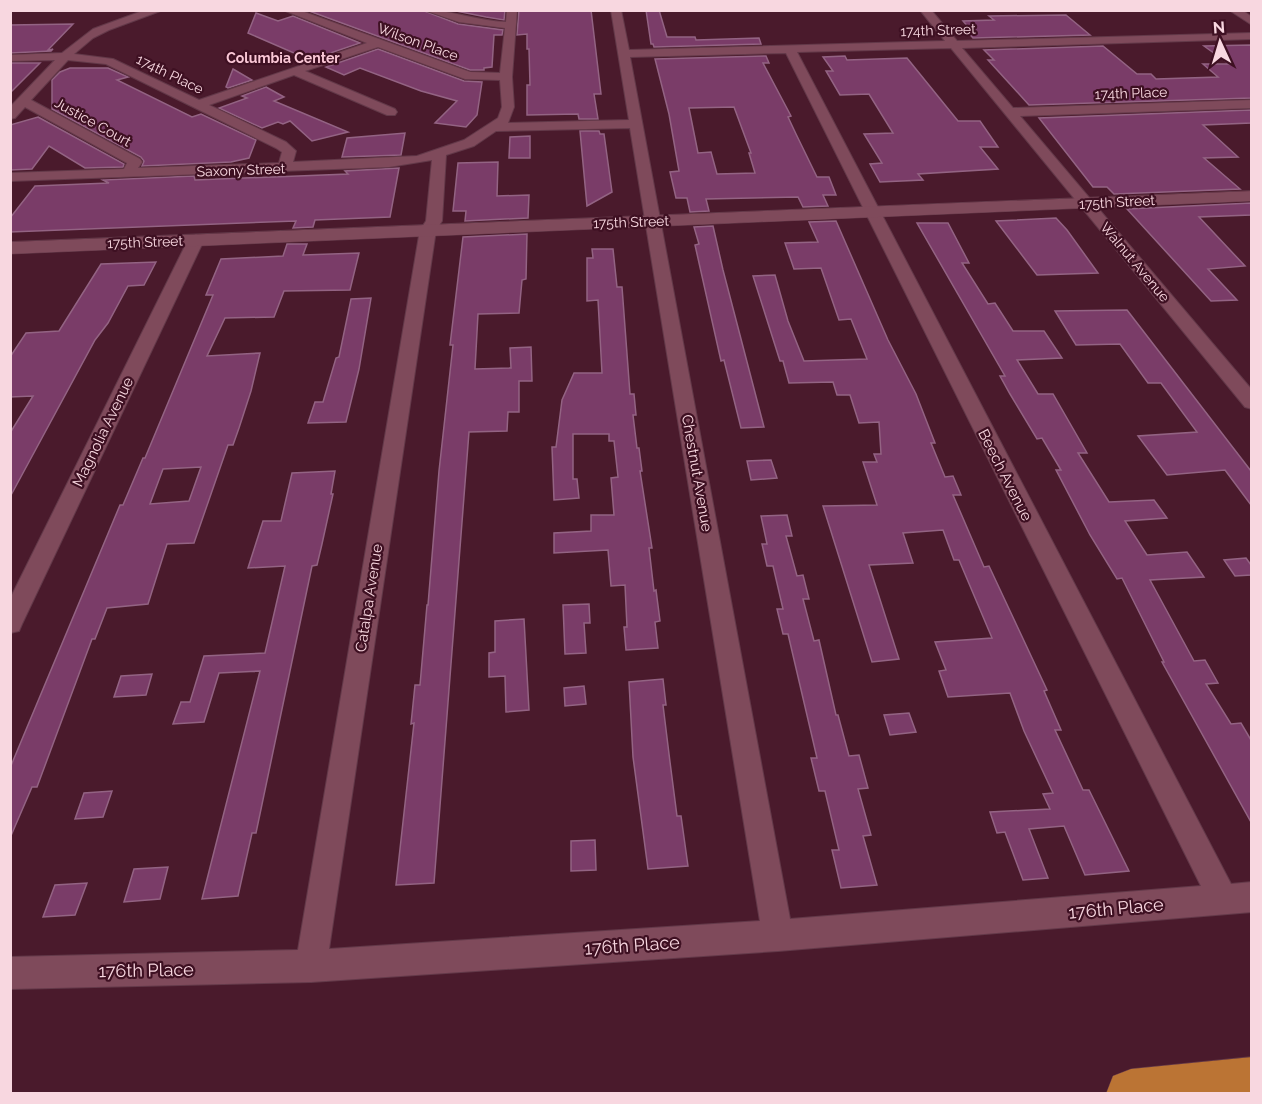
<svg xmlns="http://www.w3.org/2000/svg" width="1262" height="1104" font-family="Raleway,sans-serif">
<rect width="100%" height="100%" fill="#4a1a2c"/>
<!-- building -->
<g fill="#7a3c68" stroke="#936383" stroke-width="1.5" fill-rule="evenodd">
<polygon points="422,10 458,24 503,30 502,35 494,35 492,67 484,68 484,70 470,70 309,11"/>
<polygon points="451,10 505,10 504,20 486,17"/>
<polygon points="519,10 591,10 601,94 594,94 598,119 579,119 578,114 527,115 527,85 530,85 529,49 527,49 527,34 517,35"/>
<polygon points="646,10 659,10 667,37 695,37 696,40 759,38 761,44 654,47 653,44 651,44"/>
<polygon points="256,13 278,21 293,16 360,43 310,60 248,33"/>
<polygon points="1066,15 1090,35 973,38 965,29 970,29 963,21 994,20 989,16"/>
<polygon points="73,24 47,51 53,49 51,51 10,53 10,25"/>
<polygon points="1251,45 1251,98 1029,105 988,60 994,60 984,50 1103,46 1137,74 1151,74 1156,79 1218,77 1203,64 1229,64 1204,46"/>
<polygon points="378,49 464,81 482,82 477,115 466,127 435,123 457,101 421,91 360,68 344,75 326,67"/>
<path d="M766 56 769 63H763L791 116 788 117 796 134 817 177H829L836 195H823L828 206 803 207 798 197 706 199 709 211 690 212 687 198H676L670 172 679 171 669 114 655 59ZM734 107 751 153H749L755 173 717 174 711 152 698 153 689 108Z"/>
<polygon points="845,56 847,60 907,58 958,121 980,121 998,147 980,147 998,169 918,174 923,180 880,182 870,164 882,163 864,134 893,133 869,94 840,95 826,71 833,71 823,57"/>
<polygon points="10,63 40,63 10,93"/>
<polygon points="70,68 108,68 128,77 117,80 192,117 201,114 256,140 249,158 231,162 142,166 144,161 141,157 52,109 52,80 60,72"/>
<polygon points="233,69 252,80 228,88 226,87"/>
<polygon points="266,87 284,97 274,101 348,132 312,141 290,121 283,124 278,122 262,128 219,108 247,98 242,96"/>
<polygon points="1251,110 1251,123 1203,125 1238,157 1204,158 1240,189 1114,194 1107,187 1093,187 1039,118"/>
<polygon points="38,117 124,164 123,167 85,168 49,146 32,169 10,170 10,125"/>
<polygon points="580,131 599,131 600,134 604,134 612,192 587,206"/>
<polygon points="405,133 401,155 342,157 347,138"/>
<polygon points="530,136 530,158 509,158 510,137"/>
<polygon points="498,162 497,196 529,195 528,218 465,221 466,211 453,211 458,163"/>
<polygon points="399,168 390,217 315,220 313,227 293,228 296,221 10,232 10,218 35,186 109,183 103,180 194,176 195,180 348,174 345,171"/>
<polygon points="1251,203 1251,215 1199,217 1245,266 1208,269 1237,300 1211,301 1127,209"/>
<polygon points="1056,218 1067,230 1098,273 1037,275 996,221"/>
<polygon points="836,221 888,340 916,394 935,443 931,443 945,477 953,476 961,495 953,495 984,567 989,566 1047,690 1044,691 1061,730 1055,730 1083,790 1089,790 1129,871 1085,875 1064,826 1029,829 1048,878 1023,880 1005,832 997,833 990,812 1050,809 1043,794 1053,793 1024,731 1010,693 948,697 939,671 946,670 935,642 992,638 959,560 954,560 943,530 903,533 913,563 869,565 899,659 872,662 823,506 877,505 863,462 877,462 874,454 881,454 879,422 859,423 850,395 837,395 833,382 789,383 783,361 780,361 753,276 775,275 788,321 804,361 867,359 851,319 839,320 821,268 794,269 785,243 818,242 809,222"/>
<polygon points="917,223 948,223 969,263 962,263 988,304 995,303 1013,331 1044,331 1062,358 1017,360 1038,394 1053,394 1087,453 1078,453 1109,502 1154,500 1167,518 1125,521 1147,555 1187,552 1204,577 1150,580 1194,661 1205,660 1218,683 1206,684 1231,724 1241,723 1251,740 1251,822 1162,662 1164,662 1122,578 1117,579 1090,535 1056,470 1061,470 1042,438 1037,439 1010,394 1000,376 1005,376"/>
<polygon points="713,226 723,270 764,427 741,428 724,360 721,361 695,245 699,244 694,227"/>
<polygon points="527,234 526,279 522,280 519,313 478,314 475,369 511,368 510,348 531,347 532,381 519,381 519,412 508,412 507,431 469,432 434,883 396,885 414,723 411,724 415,685 420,685 427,605 428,605 439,471 453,345 450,345 463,237"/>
<path d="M287 244H307L303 255 359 253 350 290 284 291 274 317 225 318 207 356 260 353 251 391 239 428 233 445H228L194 543 167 544 148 604 107 608 95 639H92L37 787H32L10 838V768L120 505H123L143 458H145L213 295H206L221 259 283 256ZM201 467 189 501 150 504 163 469Z"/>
<polygon points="592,249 613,249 617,287 622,287 630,394 634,394 636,415 633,415 637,448 639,448 642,471 640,471 652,548 649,548 654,591 656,590 660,621 655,622 658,648 626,650 624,627 627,627 625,585 611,586 608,550 554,553 554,533 591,531 591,515 614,515 611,478 618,477 614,441 609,441 609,434 573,434 573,479 577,479 579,498 554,500 552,447 556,447 562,400 574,373 602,373 598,300 587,301 587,258 593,258"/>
<polygon points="156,262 144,285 128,286 108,323 95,340 10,497 10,433 33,396 10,397 10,357 26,333 59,331 101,264"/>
<polygon points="371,298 359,369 346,422 308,423 315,402 323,402 336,358 339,357 351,299"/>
<polygon points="1127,310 1251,471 1251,505 1225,470 1167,475 1138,436 1197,432 1161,383 1148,383 1120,344 1076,345 1055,311"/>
<polygon points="771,460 777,478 751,480 747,461"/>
<polygon points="335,471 331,494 333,494 322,544 317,565 312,566 256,833 252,833 238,896 202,899 260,671 219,673 204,722 173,724 181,702 190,702 204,656 265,653 285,566 248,568 263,521 281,521 292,473"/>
<polygon points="787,515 792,536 786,536 797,576 803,575 809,599 803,599 814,641 819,640 836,715 838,715 849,756 859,755 868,788 858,789 871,835 863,836 877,885 841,888 832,850 839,850 825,791 819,791 811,758 817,758 788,634 783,634 777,609 783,609 773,566 767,566 762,544 767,544 761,516"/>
<polygon points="1246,558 1251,565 1251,575 1235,576 1224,560"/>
<polygon points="589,604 590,623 584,623 586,653 565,654 563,605"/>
<polygon points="524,619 529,710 506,712 505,676 489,677 489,653 495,652 495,621"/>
<polygon points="152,674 146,695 114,697 121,676"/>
<polygon points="663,679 666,705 663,705 670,762 677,816 681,816 688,866 648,869 633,757 629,682"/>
<polygon points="584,686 586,704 565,706 564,688"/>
<polygon points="909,713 916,732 890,735 884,715"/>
<polygon points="112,791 103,817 75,819 84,793"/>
<polygon points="595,840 596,870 571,871 571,841"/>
<polygon points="168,867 160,899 124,902 134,869"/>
<polygon points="87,883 75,915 43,917 55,885"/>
</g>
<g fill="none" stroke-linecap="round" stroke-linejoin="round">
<!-- minor casing -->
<g stroke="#633949" stroke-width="2">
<g id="minor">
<path d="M145 10H163L109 30 93 38 74 54 113 59 199 100 367 43 283 10H299L470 72 500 73 505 28 459 22 424 10C452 10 478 21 506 22L507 10H517L512 77 514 107 508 123 629 120 611 10H621L629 50 945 41 920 10H931L957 41 1252 33V39L962 48 1013 108 1252 100V108L1020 116 1252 390V409L1245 407 951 48 797 52 1231 884 1252 882V912L778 951 311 982 10 989V957L298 950 420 230 426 221 432 160 389 167 10 181V173L124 169 127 163 25 107 15 118 10 119V107L55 60 10 61V55L62 53 93 29ZM378 47 465 79 500 80 502 107 498 118 464 140 417 156 293 162 296 151 286 142 209 105 294 75 387 115H395L397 112 395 109 305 71ZM786 53 1201 886 790 919 630 57ZM68 60 106 64 276 148 282 152 279 163 138 168 142 162 140 159 31 100ZM630 128 760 921 329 949 436 230 442 221 446 155 474 146 496 131Z"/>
<polygon points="1229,10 1242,10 1252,17 1252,25"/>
<polygon points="196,235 204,240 22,624 19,631 10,633 10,599 188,240"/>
</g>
</g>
<!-- tertiary casing -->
<g stroke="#633949" stroke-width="1">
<polygon id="tertiary" points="1252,191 1252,201 10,254 10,242"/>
</g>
<!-- motorway casing -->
<g stroke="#633949" stroke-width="1">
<polygon id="motorway" points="1252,1057 1252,1094 1106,1094 1113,1076 1131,1069"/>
</g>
<!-- minor -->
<use href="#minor" fill="#7f4a5b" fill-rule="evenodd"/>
<!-- tertiary -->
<use href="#tertiary" fill="#7f4a5b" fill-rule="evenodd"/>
<!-- motorway -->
<use href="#motorway" fill="#bb7434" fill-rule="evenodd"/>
</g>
<g text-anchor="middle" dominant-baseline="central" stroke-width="4.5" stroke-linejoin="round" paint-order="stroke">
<!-- far-street labels -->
<g font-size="14" fill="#f8d7e0" stroke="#3e1022">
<text transform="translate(938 30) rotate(-2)">174th Street</text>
<text transform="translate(418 42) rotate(20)">Wilson Place</text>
<text transform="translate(170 74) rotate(26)">174th Place</text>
<text transform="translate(1131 93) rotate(-2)">174th Place</text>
<text transform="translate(93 122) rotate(29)">Justice Court</text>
<text transform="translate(241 170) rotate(-2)">Saxony Street</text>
<text transform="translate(1117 202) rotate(-3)">175th Street</text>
<text transform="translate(631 222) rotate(-2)">175th Street</text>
<text transform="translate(145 242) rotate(-2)">175th Street</text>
<text transform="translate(1135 262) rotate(50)">Walnut Avenue</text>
</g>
<!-- far-neighbourhood labels -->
<g font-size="14" font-weight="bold" fill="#fbc8d7" stroke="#3e1022">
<text x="283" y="58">Columbia Center</text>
</g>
<!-- street labels -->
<g font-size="15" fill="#f8d7e0" stroke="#3e1022">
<text transform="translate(103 432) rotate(-64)">Magnolia Avenue</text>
<text transform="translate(697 473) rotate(80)">Chestnut Avenue</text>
<text transform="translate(1005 475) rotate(63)">Beech Avenue</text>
<text transform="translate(369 598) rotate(-81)">Catalpa Avenue</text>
</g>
<!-- near-street labels -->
<g font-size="18" fill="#f8d7e0" stroke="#3e1022">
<text transform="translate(1116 908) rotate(-5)">176th Place</text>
<text transform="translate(632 945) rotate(-4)">176th Place</text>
<text transform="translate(146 970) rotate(-1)">176th Place</text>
</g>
</g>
<!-- border -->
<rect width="1262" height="1104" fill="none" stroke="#f8d7e0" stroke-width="24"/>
<!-- north arrow -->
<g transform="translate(1220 42) rotate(356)" stroke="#3e1022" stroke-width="4.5" paint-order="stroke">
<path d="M0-4.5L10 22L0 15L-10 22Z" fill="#f8d7e0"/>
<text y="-9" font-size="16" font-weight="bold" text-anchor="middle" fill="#f8d7e0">N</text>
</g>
</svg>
